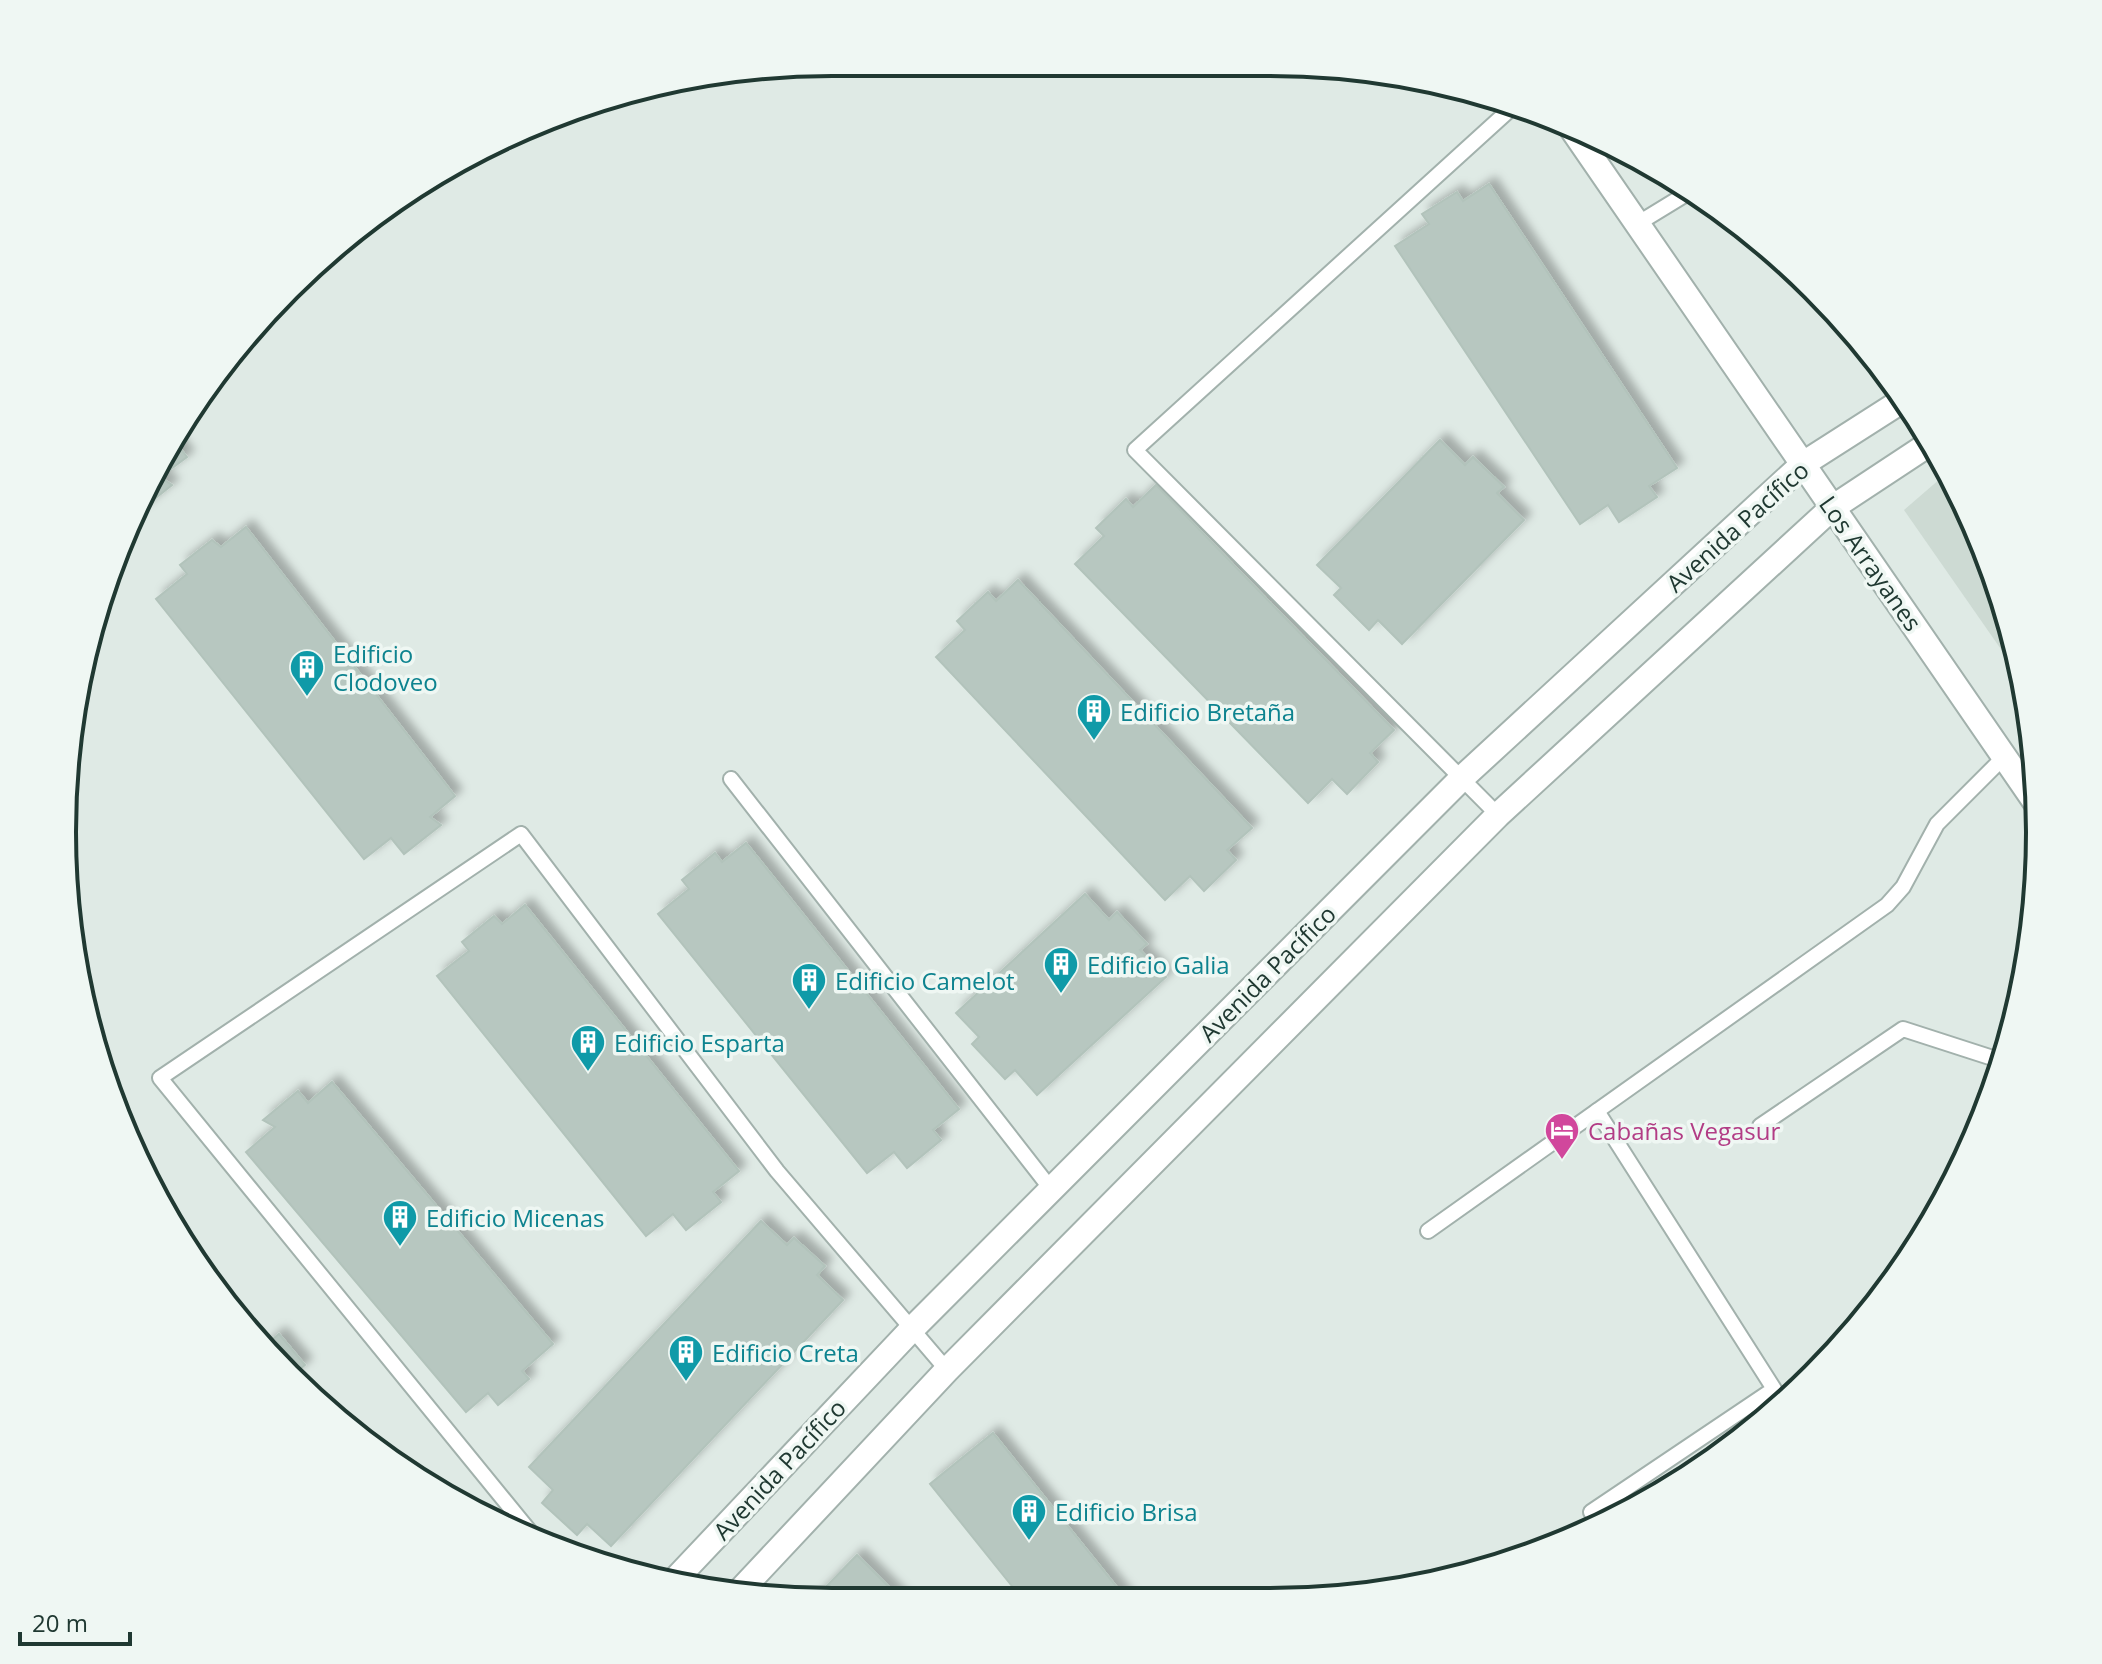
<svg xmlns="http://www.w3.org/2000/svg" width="2102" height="1664" font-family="'Open Sans',sans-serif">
<defs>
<filter id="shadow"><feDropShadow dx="7" dy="-7" stdDeviation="4" flood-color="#0004"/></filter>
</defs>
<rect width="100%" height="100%" fill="#dfeae5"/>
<!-- built -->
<polygon fill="#cddad3" points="1948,472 1999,585 2021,678 1904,510"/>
<!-- building -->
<g fill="#b7c7c0" stroke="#b2c3bb" stroke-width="2" filter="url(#shadow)">
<polygon points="1489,184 1677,468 1649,486 1657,497 1619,522 1608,505 1580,524 1395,246 1429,224 1422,214 1457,192 1463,201"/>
<polygon points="172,438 187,457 160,477 172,485 138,512"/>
<polygon points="1440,440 1465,465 1473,457 1504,487 1497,493 1524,520 1402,644 1378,620 1369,630 1334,595 1341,588 1317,565"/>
<polygon points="1156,485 1394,730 1370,753 1378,762 1347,794 1332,779 1308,803 1075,564 1104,536 1096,528 1126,499 1133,507"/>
<polygon points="246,527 455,796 430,817 441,825 404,854 391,838 364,859 156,599 187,574 180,565 212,540 221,547"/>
<polygon points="1018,580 1252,828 1227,850 1236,860 1204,891 1190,876 1165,900 936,657 965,630 957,621 988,592 996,601"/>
<polygon points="746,843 959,1109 933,1130 941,1140 907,1168 894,1152 867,1173 658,914 689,889 682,880 715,853 722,862"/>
<polygon points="1085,894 1109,920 1117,912 1147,944 1140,950 1166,977 1037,1095 1015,1070 1005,1079 972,1044 979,1037 956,1013"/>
<polygon points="525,905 739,1171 713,1192 721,1202 686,1230 673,1214 646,1236 437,976 469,951 462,942 494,916 502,924"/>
<polygon points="332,1082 553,1344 522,1371 529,1379 498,1405 488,1393 466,1412 246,1152 275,1127 263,1120 298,1091 308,1103"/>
<polygon points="761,1221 787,1245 794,1238 825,1266 817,1275 843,1300 611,1546 587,1524 577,1535 542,1503 553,1490 529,1467"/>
<polygon points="279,1334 305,1365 292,1376 262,1348"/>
<polygon points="993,1433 1128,1601 1024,1601 930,1484"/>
<polygon points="857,1555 904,1602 813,1600"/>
</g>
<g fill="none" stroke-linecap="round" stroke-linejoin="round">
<!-- lane casing -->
<g stroke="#a2b1ac" stroke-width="18">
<g id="lane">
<polyline points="1637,224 1691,191"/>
<polyline points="731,779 1051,1189"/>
<polyline points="1498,815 1135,450 1517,103"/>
<polyline points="1760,1126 1903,1029 2002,1061"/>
<polyline points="1428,1231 1887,905 1903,887 1937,824 2004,757"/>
<polyline points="1591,1512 1774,1389 1597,1111"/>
<polyline points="540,1544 160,1078 521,834 777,1171 947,1370"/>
</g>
</g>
<!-- street casing -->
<g stroke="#a2b1ac" stroke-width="28">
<g id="street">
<polyline points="1570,126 2036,803"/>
<polyline points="671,1584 911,1330 1462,778 1803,464 1900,402"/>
<polyline points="738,1593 947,1370 1498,815 1832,508 1932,442"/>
</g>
</g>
<!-- lane -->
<use href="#lane" stroke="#fff" stroke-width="14"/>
<!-- street -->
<use href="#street" stroke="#fff" stroke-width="24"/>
</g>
<!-- icons -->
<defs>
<g id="building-pin" transform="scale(1.8)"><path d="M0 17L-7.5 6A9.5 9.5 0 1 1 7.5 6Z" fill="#0f9aa8" stroke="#eff7f3"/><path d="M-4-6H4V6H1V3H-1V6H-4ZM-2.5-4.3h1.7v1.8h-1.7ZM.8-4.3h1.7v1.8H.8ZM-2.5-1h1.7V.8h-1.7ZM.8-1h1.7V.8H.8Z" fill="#fff"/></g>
<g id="hotel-pin" transform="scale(1.8)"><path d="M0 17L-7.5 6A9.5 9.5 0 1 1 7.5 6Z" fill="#d1479c" stroke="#eff7f3"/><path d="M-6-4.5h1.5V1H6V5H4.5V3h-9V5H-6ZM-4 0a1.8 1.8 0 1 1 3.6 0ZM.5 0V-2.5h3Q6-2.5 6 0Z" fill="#fff"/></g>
</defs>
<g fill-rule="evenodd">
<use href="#building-pin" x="307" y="667"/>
<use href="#building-pin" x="1094" y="711"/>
<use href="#building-pin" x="1061" y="964"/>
<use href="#building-pin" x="809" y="980"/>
<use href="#building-pin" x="588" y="1042"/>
<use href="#hotel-pin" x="1562" y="1130"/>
<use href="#building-pin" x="400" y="1217"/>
<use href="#building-pin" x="686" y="1352"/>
<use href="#building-pin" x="1029" y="1511"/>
</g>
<g text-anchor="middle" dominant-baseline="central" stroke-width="7" stroke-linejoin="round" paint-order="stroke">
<!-- street labels -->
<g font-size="24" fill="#203932" stroke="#eff7f3">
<text transform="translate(1737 526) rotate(-42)">Avenida Pacífico</text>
<text transform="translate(1871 563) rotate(55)">Los Arrayanes</text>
<text transform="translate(1267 973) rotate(-45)">Avenida Pacífico</text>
<text transform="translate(779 1469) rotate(-47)">Avenida Pacífico</text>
</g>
<!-- culture labels -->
<g font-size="24" fill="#0d838f" stroke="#eff7f3" text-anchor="start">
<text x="333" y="653">Edificio<tspan x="333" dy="28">Clodoveo</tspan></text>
<text x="1120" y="711">Edificio Bretaña</text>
<text x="1087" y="964">Edificio Galia</text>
<text x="835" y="980">Edificio Camelot</text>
<text x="614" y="1042">Edificio Esparta</text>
<text x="426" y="1217">Edificio Micenas</text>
<text x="712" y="1352">Edificio Creta</text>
<text x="1055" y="1511">Edificio Brisa</text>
</g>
<!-- hotel labels -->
<g font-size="24" fill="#b23c85" stroke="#eff7f3" text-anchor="start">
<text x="1588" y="1130">Cabañas Vegasur</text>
</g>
</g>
<!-- crop -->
<path d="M0 0H2102V1664H0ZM832 76H1270A756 756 0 0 1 2026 832V832A756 756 0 0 1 1270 1588H832A756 756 0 0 1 76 832V832A756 756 0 0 1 832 76Z" fill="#eff7f3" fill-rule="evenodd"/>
<path fill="none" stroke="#203932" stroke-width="4" d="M832 76H1270A756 756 0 0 1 2026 832V832A756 756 0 0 1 1270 1588H832A756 756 0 0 1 76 832V832A756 756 0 0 1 832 76Z"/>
<!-- scale -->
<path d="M20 1632v12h110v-12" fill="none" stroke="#203932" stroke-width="4"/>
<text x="32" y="1632" font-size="24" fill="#203932" stroke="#eff7f3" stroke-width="6" paint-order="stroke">20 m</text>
</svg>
